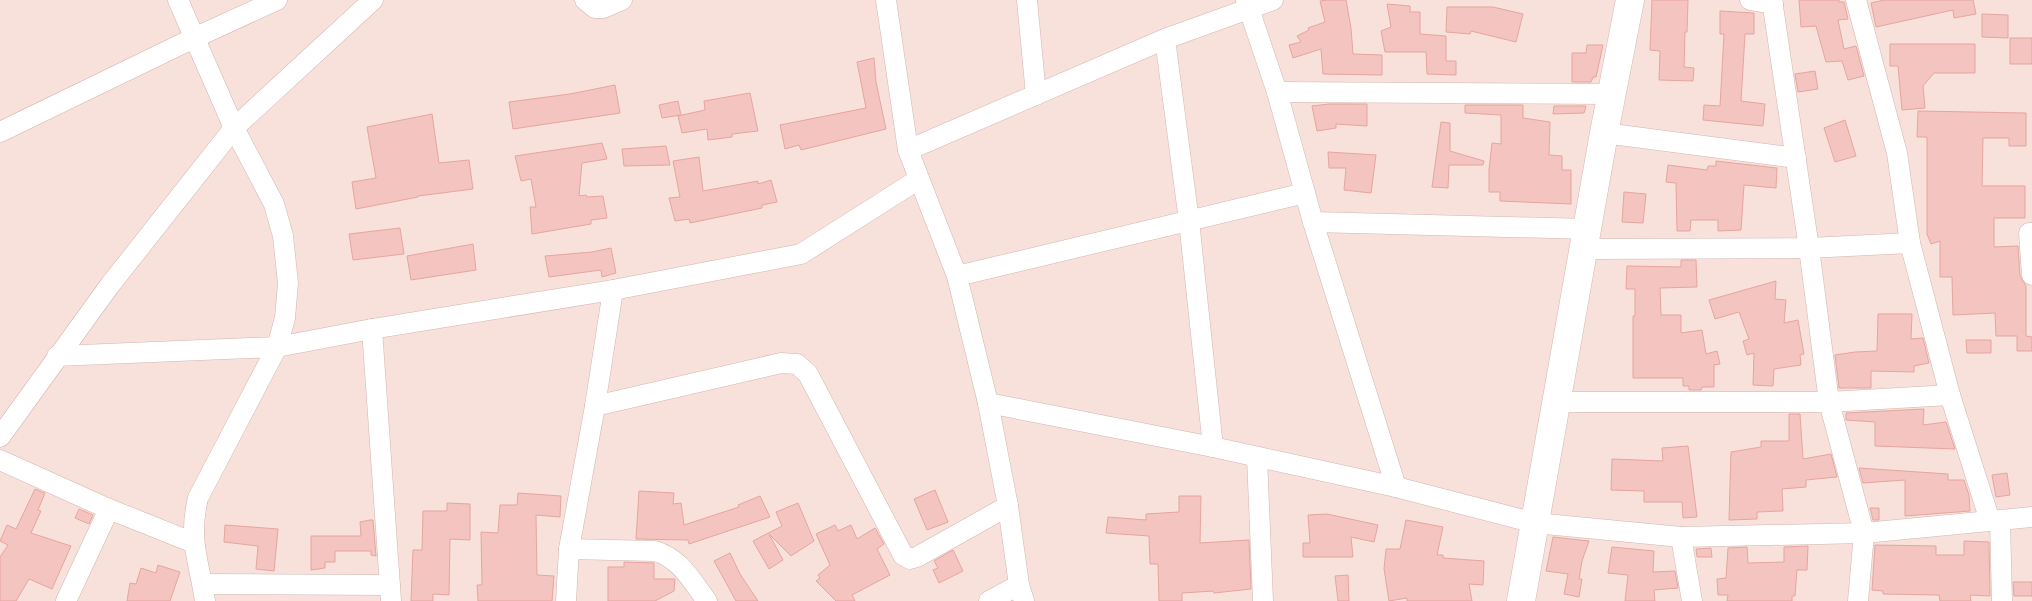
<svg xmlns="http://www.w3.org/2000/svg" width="2032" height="601" font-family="'Noto Sans',sans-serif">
<rect width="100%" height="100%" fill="#fdefe9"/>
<!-- residential -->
<rect fill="#f7e1da" x="0" y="0" width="2032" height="601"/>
<!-- building -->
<g fill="#f4c4c0" stroke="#e7a59f">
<polygon points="1327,0 1346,0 1351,28 1353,54 1382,55 1382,75 1323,74 1321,49 1293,58 1289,45 1301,42 1297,36 1309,30 1308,28 1325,22 1320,1"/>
<polygon points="1652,0 1688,0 1687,32 1685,32 1684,67 1694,68 1693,81 1659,80 1660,51 1650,50"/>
<polygon points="1799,0 1839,0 1839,2 1844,2 1848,19 1838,20 1844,49 1856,46 1864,76 1848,80 1842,61 1826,62 1816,26 1801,27"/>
<polygon points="1884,0 1973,0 1976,14 1954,18 1953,10 1876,27 1871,3"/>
<polygon points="1387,4 1410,6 1410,12 1420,12 1420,34 1446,36 1446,61 1456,61 1456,75 1427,74 1426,52 1385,52 1381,31 1391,27"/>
<polygon points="1447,7 1493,7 1523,14 1516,42 1471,31 1470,34 1446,32"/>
<polygon points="1720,11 1754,13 1754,34 1745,34 1741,101 1765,104 1763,126 1703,120 1704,105 1720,106 1724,34 1720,34"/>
<polygon points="1982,14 2008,15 2008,38 1982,37"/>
<rect x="2010" y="38" width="22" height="26"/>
<polygon points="1890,44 1975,44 1975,73 1934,73 1923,86 1925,108 1902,110 1898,66 1890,66"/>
<polygon points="1587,45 1603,45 1596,77 1593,77 1591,82 1572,82 1572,53 1586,53"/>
<polygon points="874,58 876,82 886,129 801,150 799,145 785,149 780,125 866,108 857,62"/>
<polygon points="1815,71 1818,89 1798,92 1795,74"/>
<polygon points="615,85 620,113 513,129 509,102 570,94"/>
<polygon points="750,93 758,131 732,134 732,137 708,140 707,129 682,133 678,116 705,110 704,101"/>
<polygon points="678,101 681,115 662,118 659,105"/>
<polygon points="1329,104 1367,104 1367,126 1336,124 1336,128 1317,131 1312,106"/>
<polygon points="1465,105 1523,105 1523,118 1550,122 1549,155 1562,156 1562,170 1571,170 1571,204 1500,201 1500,192 1489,192 1489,170 1492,143 1501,144 1501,115 1465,113"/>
<polygon points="1554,106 1586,106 1584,113 1553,114"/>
<polygon points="1918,111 2026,113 2026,146 2009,146 2009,138 1983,138 1982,186 2025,186 2025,218 1994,218 1994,247 2018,246 2020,276 2026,286 2026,336 2032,337 2032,351 2017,351 2017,336 1996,336 1995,313 1953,315 1952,277 1940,277 1940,241 1931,244 1927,234 1927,137 1917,137"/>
<polygon points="432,114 439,163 469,160 473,189 418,196 418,197 356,209 352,182 376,178 367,127"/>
<polygon points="1845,120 1856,156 1835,162 1824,128"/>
<polygon points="1441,122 1450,123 1450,151 1484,161 1483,165 1449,165 1448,188 1432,187"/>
<polygon points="602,143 607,159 582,163 579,196 586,195 587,197 603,196 607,218 591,220 591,224 532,234 530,207 536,207 531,179 521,181 515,156"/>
<polygon points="666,146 670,165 624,166 622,149"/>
<polygon points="1328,152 1376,155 1371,193 1344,190 1346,168 1329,168"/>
<polygon points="699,157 703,191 758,181 758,184 771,180 777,202 762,205 762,208 690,223 689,219 675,221 669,198 680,197 673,161"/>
<polygon points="1716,161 1777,168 1776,188 1744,185 1741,230 1718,231 1718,220 1691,220 1690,231 1677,231 1676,183 1666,182 1668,165 1707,170 1708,166 1716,166"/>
<polygon points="1624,192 1646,194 1643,223 1622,222"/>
<polygon points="400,228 404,254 353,260 349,234"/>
<polygon points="473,244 476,270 411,280 407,256"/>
<polygon points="611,248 616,273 602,277 601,270 549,277 545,256 592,252"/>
<polygon points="1681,260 1696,260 1697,287 1660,288 1661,315 1681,315 1681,333 1702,330 1706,354 1717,351 1720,364 1714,365 1714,387 1702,387 1701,390 1689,390 1689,386 1683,386 1683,378 1633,378 1633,316 1635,316 1635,289 1626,289 1627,266 1681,267"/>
<polygon points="1776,281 1775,299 1786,300 1784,323 1798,320 1804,354 1800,355 1801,365 1774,369 1773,386 1753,385 1754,353 1747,355 1743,341 1749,339 1739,312 1715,319 1709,300"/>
<polygon points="1878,314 1912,314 1911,339 1923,338 1929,363 1914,366 1914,372 1871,371 1871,388 1839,388 1835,355 1855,352 1877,351"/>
<polygon points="1966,340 1991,340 1991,353 1967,353"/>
<polygon points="1924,409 1923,425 1946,422 1955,449 1875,446 1875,422 1846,420 1846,413"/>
<polygon points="1789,414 1800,414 1803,459 1831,454 1837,477 1806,480 1806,487 1782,489 1783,511 1757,512 1757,519 1729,520 1731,452 1761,447 1761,441 1789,441"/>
<polygon points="1688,446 1697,517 1683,518 1682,502 1644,502 1644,491 1611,490 1612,459 1663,461 1662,448"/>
<polygon points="1859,468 1948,474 1948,480 1964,480 1969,495 1970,511 1905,516 1905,480 1863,483"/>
<polygon points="2007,473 2010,495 1996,497 1992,475"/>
<polygon points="35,489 45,493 38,510 41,511 31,533 71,546 52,589 29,579 16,601 0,601 0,557 8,545 0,541 7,525 16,529"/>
<polygon points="935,490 948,522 927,530 914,499"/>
<polygon points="639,491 674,493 673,504 681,503 684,525 739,507 738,505 760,496 770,517 689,544 688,540 636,539"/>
<polygon points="518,493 561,496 560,517 536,515 537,575 554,576 552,601 478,601 477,585 482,585 481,532 498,533 500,505 517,505"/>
<polygon points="1179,496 1201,496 1200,543 1249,540 1251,589 1214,593 1213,591 1182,593 1182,601 1159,601 1158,564 1150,564 1149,536 1106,533 1108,517 1146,520 1146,514 1179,512"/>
<polygon points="447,503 470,504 470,540 450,539 449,595 433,594 433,601 411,601 413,550 422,550 423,511 447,511"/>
<polygon points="798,503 814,541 791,556 769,534 783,560 769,569 753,541 782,526 776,512"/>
<polygon points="1870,508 1879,508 1879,520 1873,520"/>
<polygon points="79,509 93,515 89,524 75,518"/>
<polygon points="1327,514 1378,525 1374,542 1351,537 1353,557 1303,557 1303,543 1310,543 1308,515"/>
<polygon points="370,520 373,520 376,556 371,555 371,551 335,551 335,562 325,562 325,568 311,570 311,536 361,536 360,522"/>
<polygon points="1406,520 1443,527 1437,555 1443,555 1443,558 1484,561 1483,585 1469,584 1472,601 1407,601 1407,598 1389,601 1384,569 1386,549 1400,549"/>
<polygon points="225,525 278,529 274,571 256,569 258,546 224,542"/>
<polygon points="835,525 838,531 851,525 857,539 875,528 884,544 877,549 890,575 852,595 855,601 836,601 816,581 820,578 818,575 830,565 816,534"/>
<polygon points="1553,537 1589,541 1582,561 1579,579 1582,579 1579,597 1564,594 1568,574 1546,571"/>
<polygon points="1964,541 1989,542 1990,596 1970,595 1971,601 1940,601 1939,595 1883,594 1883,591 1872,590 1875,545 1936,546 1936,555 1964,555"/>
<polygon points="1808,546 1807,570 1797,570 1795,596 1792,596 1792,601 1727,601 1728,595 1718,595 1717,579 1726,578 1728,548 1747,547 1748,563 1784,562 1784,547"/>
<polygon points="1612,547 1654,551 1653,572 1675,571 1678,588 1654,590 1655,601 1625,601 1628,575 1608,573"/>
<polygon points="1711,548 1712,557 1697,557 1696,549"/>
<polygon points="953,550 963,571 939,583 933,570 938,568 934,561"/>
<polygon points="730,553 740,574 758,601 736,601 714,561"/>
<polygon points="624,562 654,563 654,579 675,579 674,591 655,601 608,601 608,567 624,567"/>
<polygon points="158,565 180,572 170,601 127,601 130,583 136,584 141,568 156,573"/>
<polygon points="1348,575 1349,601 1338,601 1335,576"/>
<polygon points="2013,582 2032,582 2032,596 2014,596"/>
</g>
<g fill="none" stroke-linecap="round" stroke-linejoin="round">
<!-- street casing -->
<g stroke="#d3b5b0" stroke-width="21">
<g id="street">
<path d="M178 0 234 128 274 204 283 236 288 283 285 318 277 347 198 498C188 541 199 560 205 601"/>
<polyline points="585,0 595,8 603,8 622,0"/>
<polyline points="886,0 908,150 957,276 988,403 1008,506 1019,585 1024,601"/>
<polyline points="1027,0 1036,95"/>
<polyline points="1246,0 1277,92 1313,222 1396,487"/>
<polyline points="1750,0 1773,4"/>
<polyline points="1772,0 1809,248 1829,402 1864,533 1858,601"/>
<polyline points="1856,0 1897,153 1910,243 1950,395 1990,521"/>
<polyline points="1165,39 1189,221 1213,447"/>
<polyline points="1277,92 1611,94"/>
<polyline points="0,132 194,38 277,0"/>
<polyline points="1604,133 1796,158"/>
<polyline points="908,150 1165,39 1273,0"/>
<polyline points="1313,222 1588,229"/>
<polyline points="2032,233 2029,233 2032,275"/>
<polyline points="1584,249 1809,248 1910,243"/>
<polyline points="957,276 1305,193"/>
<polyline points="372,329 391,601"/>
<polyline points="57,356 277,347 372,329 613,290 801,254 919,179"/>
<polyline points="1555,402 1829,402 1950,395"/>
<polyline points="988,403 1213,447 1396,487 1535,523 1681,537 1864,533 2032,517"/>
<polyline points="595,406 781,363 797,364 808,374 903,555 910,559 917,557 1008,506"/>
<polyline points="0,437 110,285 234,128 373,0"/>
<polyline points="1257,457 1263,601"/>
<polyline points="0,460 109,509 194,543"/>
<polyline points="2000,521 2002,601"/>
<polyline points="1681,537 1692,601"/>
<path d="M569 549 655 551C681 559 691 580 707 601"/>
<polyline points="203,584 390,585"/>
<polyline points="66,601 109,509"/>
<polyline points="566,601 569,549 595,406 613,290"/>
<polyline points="989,601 1019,585"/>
</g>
</g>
<!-- secondary casing -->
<g stroke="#d8b5b0" stroke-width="29">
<polyline id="secondary" points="1521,601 1604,133 1630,0"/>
</g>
<!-- street -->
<use href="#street" stroke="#fff" stroke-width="20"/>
<!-- secondary -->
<use href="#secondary" stroke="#fff" stroke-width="28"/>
</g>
</svg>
